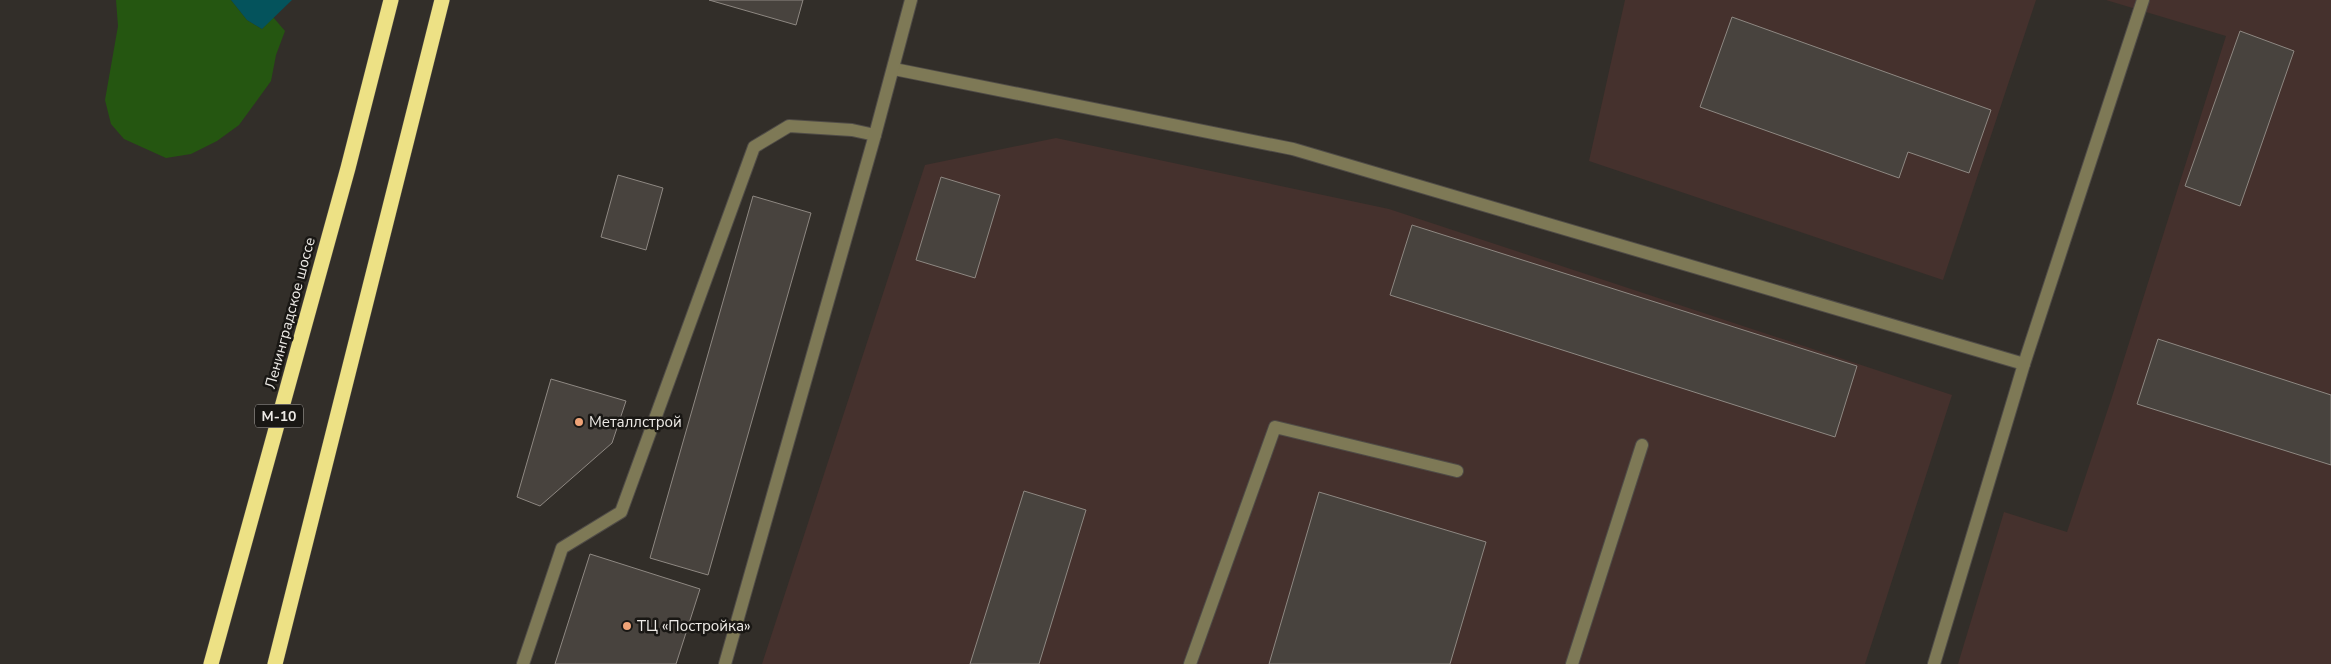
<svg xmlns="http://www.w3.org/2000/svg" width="2331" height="664" font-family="'Nunito Sans',sans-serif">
<rect width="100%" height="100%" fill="#322e29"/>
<!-- industrial -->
<g fill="#45312d">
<polygon points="1625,0 2036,0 1943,280 1589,161"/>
<polygon points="2106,0 2331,0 2331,664 1958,664 2004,512 2067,532 2111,400 2226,36"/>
<polygon points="1056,138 1389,209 1952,395 1865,664 762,664 925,165"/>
</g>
<!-- green -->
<polygon fill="#255611" points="116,0 231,0 247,20 262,29 273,17 285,31 276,55 271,81 239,125 217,141 191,154 166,158 124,139 111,124 105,100 118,26"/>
<!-- water -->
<polygon fill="#04535c" points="231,0 292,0 262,29 247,20"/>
<!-- building -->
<g fill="#48433e" stroke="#8e8882">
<polygon points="709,0 803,0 796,25"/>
<polygon points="1732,17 1991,110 1969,173 1908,152 1899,178 1700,107"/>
<polygon points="2240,31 2294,51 2240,206 2185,186"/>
<polygon points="618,175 663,188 646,250 601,237"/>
<polygon points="941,177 1000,195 975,278 916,260"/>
<polygon points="753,196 811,213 708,575 650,558"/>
<polygon points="1412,225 1857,366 1835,437 1390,295"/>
<polygon points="2158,339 2331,395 2331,465 2137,404"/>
<polygon points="551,379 626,401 612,443 540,506 517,497"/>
<polygon points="1024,491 1086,510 1039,664 970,664"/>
<polygon points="1319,492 1486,542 1450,664 1269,664"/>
<polygon points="590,554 700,589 676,664 555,664"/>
</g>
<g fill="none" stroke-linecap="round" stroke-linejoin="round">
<!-- minor casing -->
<g stroke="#504c47" stroke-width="14">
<g id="minor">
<polyline points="894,69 1293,149 2024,364"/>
<polyline points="523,664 562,548 621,512 754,147 789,126 852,130 875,135"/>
<polyline points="725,664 875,135 911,0"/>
<polyline points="1190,664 1275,427 1457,471"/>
<polyline points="1572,664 1642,445"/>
<polyline points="1934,664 2024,364 2143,0"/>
</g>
</g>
<!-- highway casing -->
<g stroke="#504c47" stroke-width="16">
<g id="highway">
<polyline points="211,664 348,168 391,0"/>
<polyline points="275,664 442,0"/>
</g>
</g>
<!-- minor -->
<use href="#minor" stroke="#7e7956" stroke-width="12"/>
<!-- highway -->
<use href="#highway" stroke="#ede185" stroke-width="15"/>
</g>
<!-- markers -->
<g fill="#efa377" stroke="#191714" stroke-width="2">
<circle cx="579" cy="422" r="5"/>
<circle cx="627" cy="626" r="5"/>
</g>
<g text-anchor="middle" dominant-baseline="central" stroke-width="5" stroke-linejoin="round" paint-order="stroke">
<!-- shield labels -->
<rect fill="#191714" stroke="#aeaba8" stroke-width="1" x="255" y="404.5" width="48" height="23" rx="4"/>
<g font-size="14" font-weight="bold" fill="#eeebe7">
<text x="279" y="416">М-10</text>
</g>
<!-- street labels -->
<g font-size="15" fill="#eeebe7" stroke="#191714">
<text transform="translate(290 313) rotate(-75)">Ленинградское шоссе</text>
</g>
<!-- poi labels -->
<g font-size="15" fill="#eeebe7" stroke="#191714" text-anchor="start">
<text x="589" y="422">Металлстрой</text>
<text x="637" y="626">ТЦ «Постройка»</text>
</g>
</g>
</svg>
